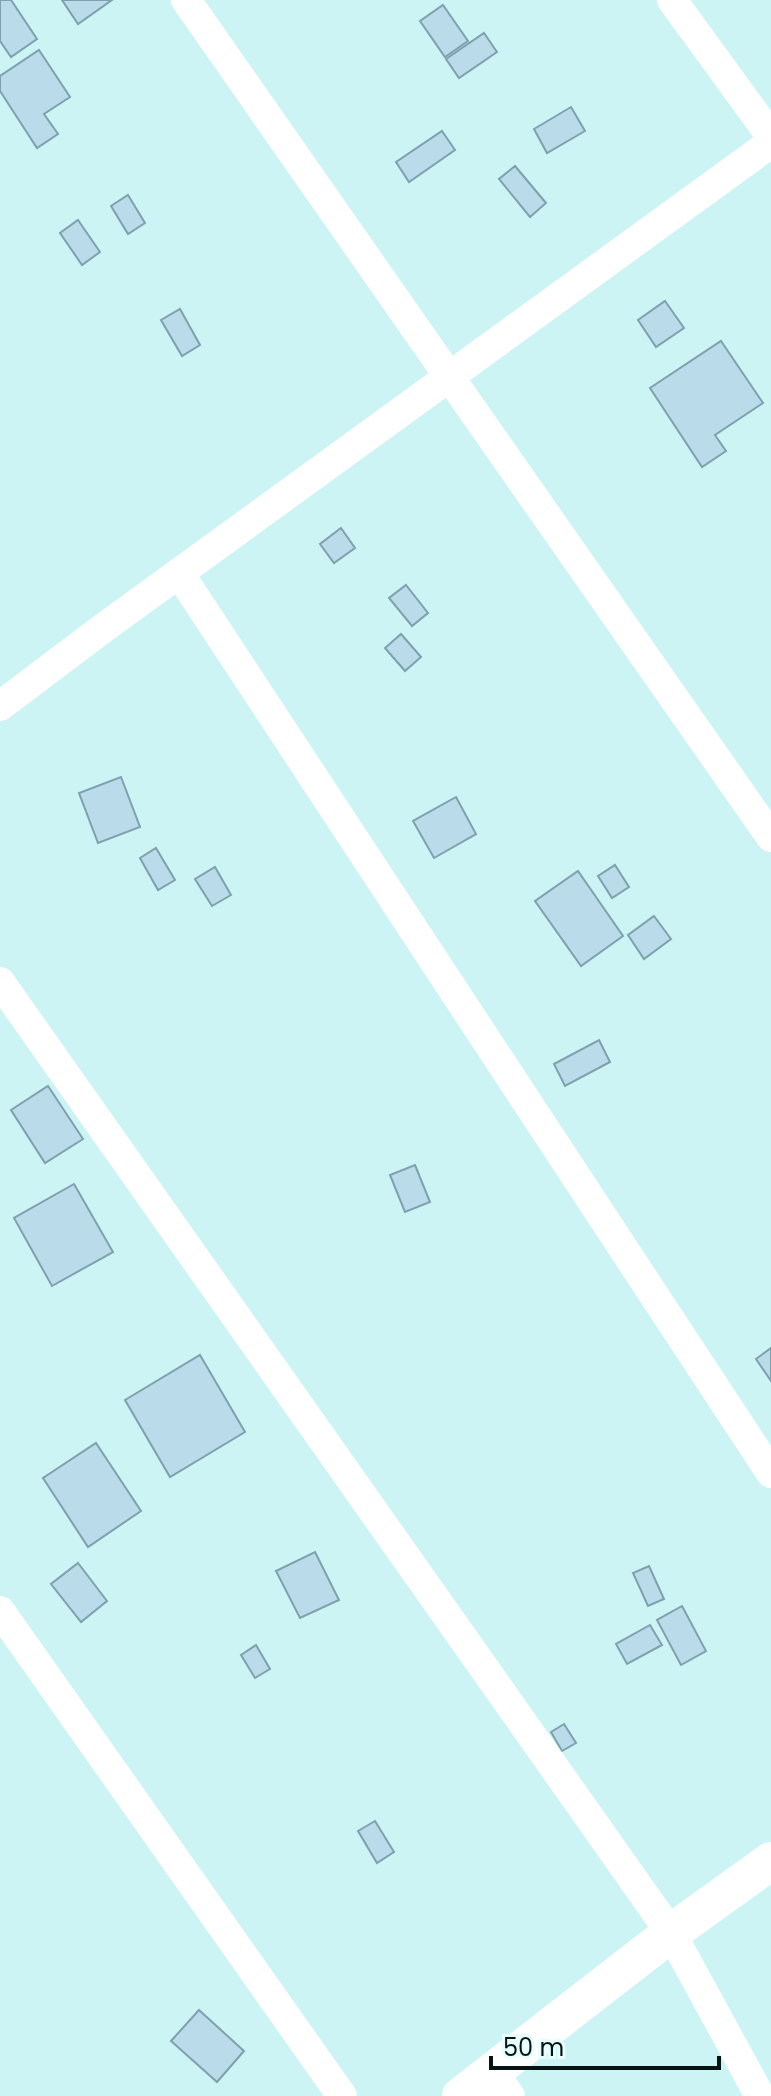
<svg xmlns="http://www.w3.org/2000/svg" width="771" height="2096" font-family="Poppins,sans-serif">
<rect width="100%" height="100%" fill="#cdf4f4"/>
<!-- building -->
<g fill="#badcea" stroke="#7fa0ad" stroke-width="2">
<polygon points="0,0 11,0 37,39 11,57 0,41"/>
<polygon points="62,0 112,0 78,24"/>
<polygon points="443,5 468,41 445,57 420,21"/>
<polygon points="484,33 497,52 459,78 446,59"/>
<polygon points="39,50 70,97 44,114 58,134 37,148 0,91 0,76"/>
<polygon points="571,107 585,131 547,153 534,129"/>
<polygon points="442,131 455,150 409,182 396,162"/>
<polygon points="515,166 546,203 530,217 499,179"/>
<polygon points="128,195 145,223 128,234 111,206"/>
<polygon points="78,220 100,252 82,265 60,233"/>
<polygon points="665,301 684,328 656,347 638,320"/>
<polygon points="180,309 200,345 182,356 161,320"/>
<polygon points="721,341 763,403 715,435 726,451 702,467 650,388"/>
<polygon points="341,528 355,548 334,563 320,544"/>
<polygon points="406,585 428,613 412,626 389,598"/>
<polygon points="401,634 421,657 405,671 385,648"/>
<polygon points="121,777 140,827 98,843 79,793"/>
<polygon points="456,797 476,834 434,858 413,821"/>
<polygon points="156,848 175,880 158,890 140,858"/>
<polygon points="615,865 629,887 612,898 598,876"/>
<polygon points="215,867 231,895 212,906 195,879"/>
<polygon points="578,871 623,936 581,966 535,901"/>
<polygon points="654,916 671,939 644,959 628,935"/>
<polygon points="599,1040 610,1062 565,1086 554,1064"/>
<polygon points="48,1086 83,1139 45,1163 11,1110"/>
<polygon points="415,1165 430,1202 405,1212 390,1175"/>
<polygon points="74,1184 113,1252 52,1286 14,1218"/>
<polygon points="771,1348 771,1381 756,1359"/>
<polygon points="200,1355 245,1432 170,1477 125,1400"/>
<polygon points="96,1443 141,1511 88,1547 43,1478"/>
<polygon points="315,1552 339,1600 300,1618 276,1571"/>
<polygon points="78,1563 107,1601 81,1622 51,1584"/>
<polygon points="649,1566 664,1599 648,1606 633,1573"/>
<polygon points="682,1606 706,1651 681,1665 657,1620"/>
<polygon points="650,1625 662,1645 627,1664 616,1644"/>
<polygon points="256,1645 270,1669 255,1678 241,1655"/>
<polygon points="564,1724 576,1743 562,1751 551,1732"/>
<polygon points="375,1821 394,1852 377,1863 358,1831"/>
<polygon points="199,2010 244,2051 217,2082 171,2041"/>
</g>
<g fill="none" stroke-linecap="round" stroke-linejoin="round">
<!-- minor -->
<g stroke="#fff" stroke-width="30">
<polyline points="186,0 771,837"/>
<polyline points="672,0 771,136"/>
<polyline points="179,573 771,1473"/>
<polyline points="0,706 102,629 771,143"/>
<polyline points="0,982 671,1933 760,2096"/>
<polyline points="0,1611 342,2096"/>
<polyline points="494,2072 510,2096"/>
</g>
<!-- major -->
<polyline stroke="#fff" stroke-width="38" points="461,2096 671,1933 771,1861"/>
</g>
<!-- scale -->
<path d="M491 2056v12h228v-12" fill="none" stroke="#061414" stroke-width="4"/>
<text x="503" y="2056" font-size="24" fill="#061414" stroke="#e6fefe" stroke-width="6" paint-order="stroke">50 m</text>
</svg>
